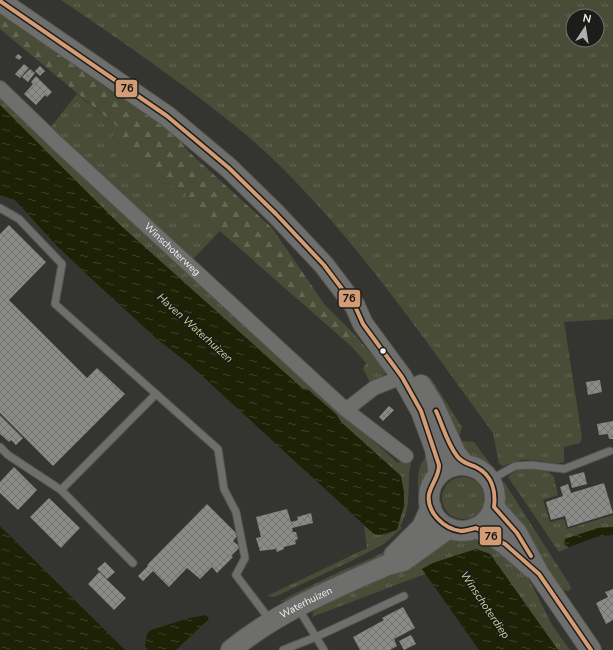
<svg xmlns="http://www.w3.org/2000/svg" width="613" height="650" font-family="'Nunito Sans',sans-serif">
<defs>
<pattern id="grass-tufts" width="24" height="20" patternUnits="userSpaceOnUse"><rect width="24" height="20" fill="#494d37"/><path d="M3 7l-1-3M5 7V3M7 7l1-3M15 17l-1-3M17 17v-4M19 17l1-3" fill="none" stroke="#646754"/></pattern>
<pattern id="forest-firs" width="22" height="20" patternUnits="userSpaceOnUse"><rect width="22" height="20" fill="#494d37"/><path d="M5 1l3.5 6h-7zM16 11l3.5 6h-7z" fill="#646754"/></pattern>
<pattern id="water-ripples" width="26" height="14" patternUnits="userSpaceOnUse"><rect width="26" height="14" fill="#1d2105"/><path d="M2 4q2-2 4 0t4 0M15 11q2-2 4 0t4 0" fill="none" stroke="#3e422a"/></pattern>
<pattern id="building-cross-hatch" width="8" height="8" patternUnits="userSpaceOnUse"><rect width="8" height="8" fill="#8a8b87"/><path d="M0 0l8 8M0 8l8-8" fill="none" stroke="#737471"/></pattern>
</defs>
<rect width="100%" height="100%" fill="#343530"/>
<!-- grass -->
<g fill="url(#grass-tufts)" fill-rule="evenodd">
<path d="M61 0H613V319L564 322 582 437 580 443 564 447V462C551 466 544 460 531 460 521 459 512 462 503 466L499 464 493 433C424 339 358 241 274 160 249 136 221 114 193 93 150 61 106 30 61 0ZM573 16H597V40H573Z"/>
<path d="M0 94 327 400 398 463 405 458 411 462C406 484 413 506 400 526L402 528 384 544 347 563 274 597 267 596 367 548 364 526C402 556 406 501 401 476L341 422 336 414 308 389H303L119 224 0 105Z"/>
<polygon points="77,94 119,128 112,137 141,162 157,181 185,190 189,201 220,231 191,261 50,128"/>
<polygon points="353,333 384,368 387,372 384,374 386,378 371,384 363,369 366,363 352,347"/>
<polygon points="430,377 462,427 460,434 453,438 436,392 428,378"/>
<polygon points="462,441 474,442 493,468 492,469 471,458 456,443"/>
<path d="M431 453C432 467 425 476 422 489 420 499 423 509 419 519 402 559 328 582 291 600L279 602C299 591 319 582 339 572 361 562 390 554 405 534 410 527 416 519 418 510 420 493 412 463 431 453Z"/>
<polygon points="523,468 548,471 554,477 558,495 543,500 550,522 564,519 567,529 613,515 613,527 598,528 565,539 565,546 569,547 559,552 508,477 515,471"/>
<circle cx="463" cy="498" r="21"/>
<polygon points="504,482 570,585 571,589 568,591 563,590 529,541 505,510 500,484"/>
<polygon points="480,537 519,566 529,579 552,625 570,650 558,650 490,554 476,549 433,563 422,569 425,574 312,617 314,609 447,539"/>
</g>
<!-- forest -->
<polygon fill="url(#forest-firs)" points="0,10 87,74 173,133 190,153 272,228 325,305 353,333 352,347 220,231 189,201 185,190 157,181 141,162 112,137 119,128 0,29"/>
<!-- water -->
<g fill="url(#water-ripples)">
<polygon points="0,105 119,224 303,389 307,389 336,414 341,422 401,476 404,492 404,506 397,530 379,535 374,534 188,363 157,339 96,283 57,246 15,200 0,195"/>
<polygon points="0,526 125,650 0,650"/>
<polygon points="613,527 613,535 596,537 569,547 564,544 565,539 598,528"/>
<polygon points="476,549 490,554 558,650 479,650 422,569 433,563"/>
<polygon points="206,615 209,619 176,650 148,650 145,646 147,634 151,630 189,618"/>
</g>
<!-- building -->
<g fill="url(#building-cross-hatch)">
<polygon points="18,54 22,57 19,60 15,57"/>
<polygon points="24,64 29,68 20,78 15,74"/>
<polygon points="40,66 45,71 40,76 35,71"/>
<polygon points="30,69 35,73 28,82 22,77"/>
<polygon points="36,76 52,92 47,97 45,95 36,105 24,94 33,84 31,82"/>
<polygon points="9,225 46,262 9,300 87,378 97,368 125,394 53,466 0,413 0,234"/>
<polygon points="600,380 602,392 588,395 586,382"/>
<polygon points="389,406 394,410 383,421 379,417"/>
<polygon points="0,415 23,438 16,445 11,440 9,442 0,434"/>
<polygon points="613,421 613,439 609,439 608,434 599,435 597,424"/>
<polygon points="14,467 37,490 18,510 0,493 0,482"/>
<polygon points="584,472 587,484 572,488 569,476"/>
<polygon points="604,483 613,513 568,527 565,516 551,520 546,502 563,496 560,487 568,484 571,493"/>
<polygon points="49,498 80,528 61,548 30,517"/>
<polygon points="207,504 238,535 233,541 240,547 231,556 233,557 217,573 212,567 200,579 187,568 169,587 153,571 143,581 138,576 148,566 147,565"/>
<polygon points="287,509 291,522 298,520 297,517 311,513 313,523 292,528 293,532 296,532 298,539 295,540 296,544 284,547 284,549 277,552 276,549 260,551 256,538 261,537 256,517"/>
<polygon points="105,562 115,572 107,579 97,569"/>
<polygon points="99,572 126,598 114,610 88,584"/>
<polygon points="613,589 613,620 606,624 596,603 608,597 605,592"/>
<polygon points="403,607 415,628 394,639 397,646 390,650 360,650 353,637 384,620 382,618"/>
<polygon points="411,635 416,644 404,650 399,641"/>
</g>
<g fill="none" stroke-linecap="round" stroke-linejoin="round">
<!-- lane casing -->
<g stroke="#535450" stroke-width="9">
<g id="lane">
<polyline points="0,208 19,219 62,264 55,304 218,449 224,489 236,512 245,558 236,575 270,620"/>
<polyline points="0,447 8,455 61,490 133,563"/>
<polyline points="490,480 515,466 532,465 564,469 610,451"/>
<polyline points="61,490 156,394"/>
<polyline points="298,608 324,650"/>
<polyline points="283,650 316,637 404,596"/>
</g>
</g>
<!-- street casing -->
<g stroke="#535450" stroke-width="16">
<g id="street">
<path id="s1" d="M0 88 59 145 346 410 406 456"/>
<polyline points="346,410 374,388 402,377"/>
</g>
</g>
<!-- secondary casing -->
<g stroke="#535450" stroke-width="22">
<g id="secondary">
<polyline points="0,1 167,116 229,168 276,214 324,265 355,306 363,324 402,377 421,411 435,449 439,474"/>
<polyline points="421,385 433,404 456,454 465,465"/>
<circle cx="462" cy="498" r="33"/>
<polyline points="494,507 517,533 539,574 591,650"/>
<path d="M476 528C498 536 514 552 532 568"/>
<polyline points="394,555 422,527 431,507"/>
<path id="s2" d="M231 650C277 612 333 589 387 565L403 561 449 528"/>
</g>
</g>
<!-- lane -->
<use href="#lane" stroke="#6e6e6c" stroke-width="7"/>
<!-- street -->
<use href="#street" stroke="#6e6e6c" stroke-width="14"/>
<!-- secondary -->
<use href="#secondary" stroke="#6e6e6c" stroke-width="20"/>
<!-- bus-1 casing -->
<g stroke="#1c1d1a" stroke-width="7">
<g id="bus-1">
<path d="M0 1 167 116 229 168 276 214 324 265 355 306 363 324 402 377 421 411 439 465C439 477 432 482 429 494 426 512 444 529 461 531 465 531 471 529 476 528L505 544 539 574 591 650"/>
<path d="M436 411C443 426 447 443 457 456 462 463 469 464 476 467 492 475 496 491 494 507L517 533 531 556"/>
</g>
</g>
<!-- bus-1 -->
<use href="#bus-1" stroke="#d39c74" stroke-width="4"/>
</g>
<!-- markers -->
<circle fill="#f2f3ee" stroke="#1c1d1a" stroke-width="1.5" cx="383" cy="351" r="3.5"/>
<g text-anchor="middle" dominant-baseline="central" stroke-width="4" stroke-linejoin="round" paint-order="stroke">
<!-- street labels -->
<g font-size="10" fill="#f2f3ee" stroke="#1c1d1a">
<text stroke="none"><textPath href="#s1" startOffset="236">Winschoterweg</textPath></text>
<text stroke="none"><textPath href="#s2" startOffset="89">Waterhuizen</textPath></text>
</g>
<!-- water labels -->
<g font-size="11" font-style="italic" fill="#c6d58e" stroke="#1c1d1a">
<text transform="translate(195 328) rotate(42)">Haven Waterhuizen</text>
<text transform="translate(485 605) rotate(56)">Winschoterdiep</text>
</g>
</g>
<g stroke="#1c1d1a" stroke-width="1.5">
<rect x="115" y="79" width="23" height="19" rx="4" fill="#d39c74"/>
<rect x="338" y="289" width="23" height="19" rx="4" fill="#d39c74"/>
<rect x="479" y="526" width="23" height="20" rx="4" fill="#d39c74"/>
</g>
<g font-size="11" text-anchor="middle" font-weight="bold" fill="#111">
<text x="127" y="92">76</text>
<text x="349" y="302">76</text>
<text x="491" y="540">76</text>
</g>
<!-- north arrow -->
<g transform="translate(585 28) rotate(12)"><circle r="19" fill="#1c1d1a" stroke="#72736f"/>
<path d="M0-3L7 15L0 10L-7 15Z" fill="#b0b0ac"/>
<text y="-6" font-size="11" font-weight="bold" text-anchor="middle" fill="#f2f3ee">N</text>
</g>
</svg>
